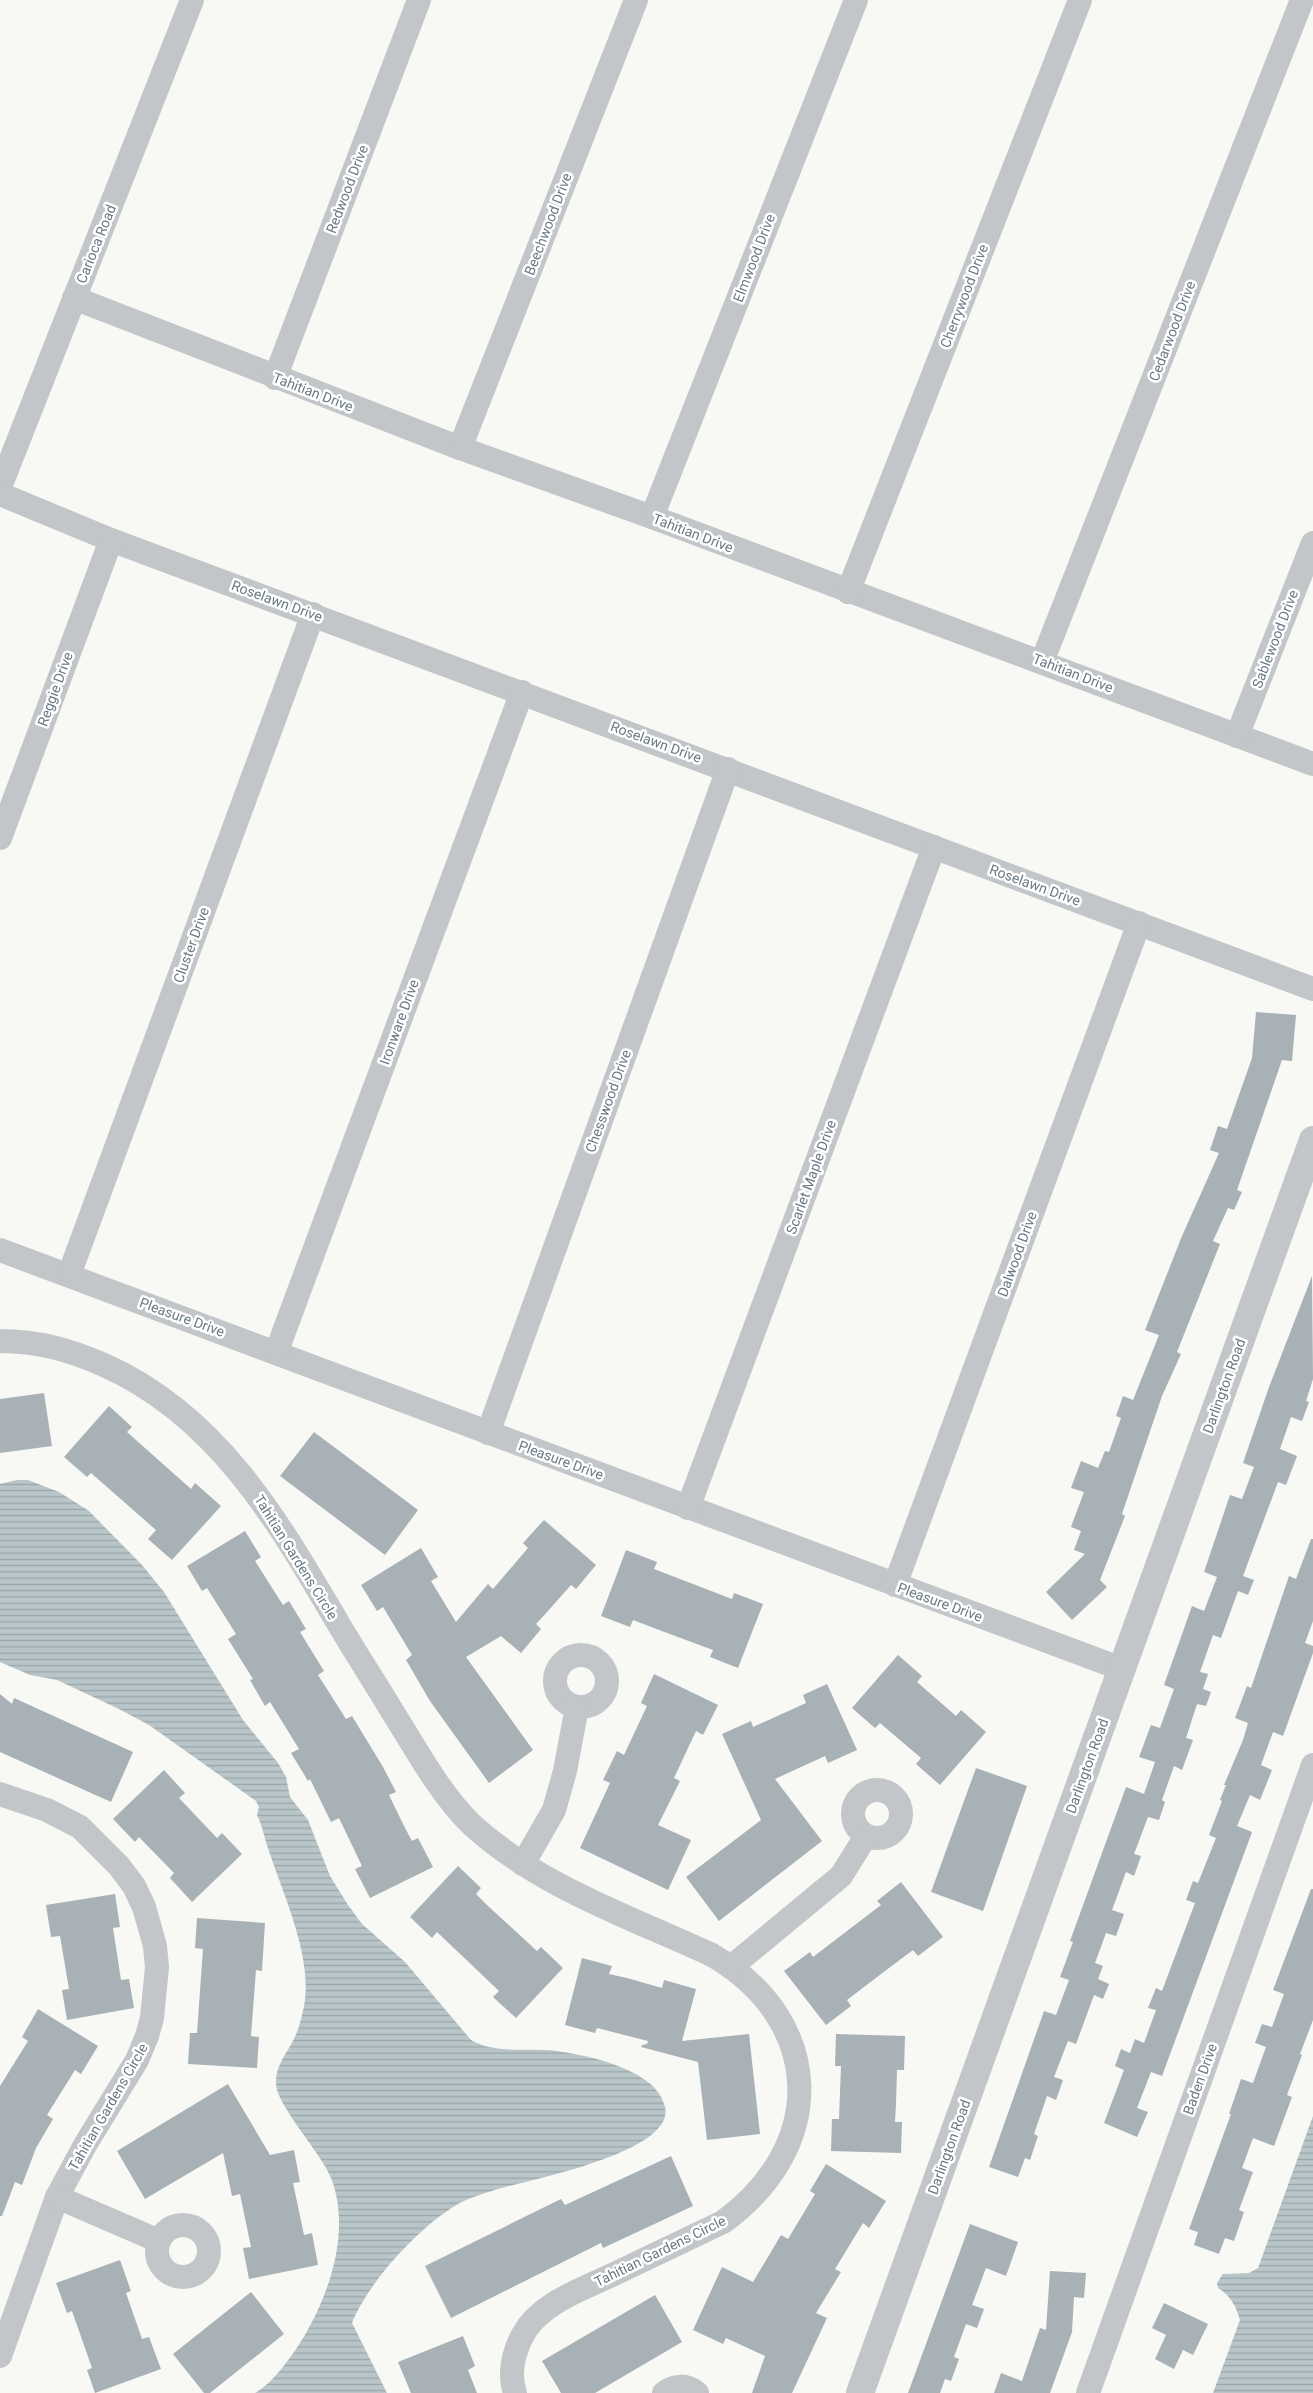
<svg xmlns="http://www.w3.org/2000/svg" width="1313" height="2393" font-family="Roboto,sans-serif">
<defs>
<pattern id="water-rules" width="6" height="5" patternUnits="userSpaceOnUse" patternTransform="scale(1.25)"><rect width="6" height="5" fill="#b8c5c9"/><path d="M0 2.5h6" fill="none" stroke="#99a5a9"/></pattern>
</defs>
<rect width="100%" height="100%" fill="#f8f8f5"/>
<!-- water -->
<g fill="url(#water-rules)">
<path d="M17 1480H28L59 1492 89 1511 142 1565 164 1592 243 1720 278 1763 286 1777 290 1797 308 1820 330 1876 348 1905 362 1924 405 1962 471 2040C497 2055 529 2047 557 2051 585 2055 615 2062 639 2076 652 2084 661 2092 665 2107 676 2152 529 2180 498 2189 482 2194 464 2199 450 2209 414 2233 368 2283 352 2323L387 2393H255C269 2385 280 2371 289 2359 324 2312 354 2236 331 2178 320 2151 277 2106 276 2084 275 2066 286 2055 294 2039 298 2031 301 2020 303 2011 315 1963 285 1899 270 1854 265 1841 263 1827 257 1815L259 1807 256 1801 149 1725 119 1709 57 1680 30 1675 0 1662V1484Z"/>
<path d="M1313 2116V2393H1213L1240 2320C1236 2306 1230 2295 1218 2288L1217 2283 1223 2274 1249 2273 1258 2268Z"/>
</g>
<!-- building -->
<g fill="#a8b1b6">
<polygon points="1256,1012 1296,1015 1292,1061 1282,1060 1237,1190 1242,1192 1234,1210 1228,1208 1213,1241 1220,1244 1177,1352 1181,1354 1162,1396 1122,1514 1125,1516 1100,1580 1107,1587 1072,1620 1046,1592 1085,1554 1074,1550 1081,1531 1071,1527 1084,1492 1071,1488 1081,1461 1098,1468 1105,1451 1109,1452 1121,1418 1116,1416 1123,1396 1133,1400 1159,1335 1145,1330 1182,1236 1219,1153 1210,1150 1218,1126 1227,1129 1252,1058"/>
<polygon points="1312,1276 1313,1379 1306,1401 1309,1402 1302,1421 1291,1417 1280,1449 1297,1456 1286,1485 1278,1482 1243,1576 1254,1580 1248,1595 1238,1591 1221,1638 1213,1635 1200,1672 1208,1674 1203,1689 1211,1692 1206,1706 1197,1704 1186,1738 1193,1740 1182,1770 1174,1766 1162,1800 1165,1802 1159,1820 1148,1817 1134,1854 1141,1856 1134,1876 1126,1872 1112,1910 1124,1914 1116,1936 1106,1933 1095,1963 1103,1966 1098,1979 1109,1984 1103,1999 1094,1995 1076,2044 1068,2041 1054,2077 1063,2080 1056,2100 1047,2096 1034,2134 1038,2136 1030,2160 1025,2158 1018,2177 989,2167 1044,2011 1056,2015 1069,1980 1060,1977 1073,1942 1070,1941 1126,1787 1144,1794 1155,1762 1139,1757 1151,1725 1160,1728 1174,1689 1164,1685 1192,1606 1204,1611 1217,1577 1204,1572 1230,1495 1242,1499 1254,1467 1243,1463 1269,1387"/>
<polygon points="44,1393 52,1446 0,1453 0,1399"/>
<polygon points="109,1406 132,1427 127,1432 191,1489 195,1483 221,1506 172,1560 148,1539 156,1530 91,1473 87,1477 64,1457"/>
<polygon points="314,1432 418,1510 385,1555 280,1476"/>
<polygon points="544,1520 596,1565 576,1589 571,1585 548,1611 536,1624 541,1629 521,1653 501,1636 466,1657 533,1750 489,1783 430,1701 406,1660 412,1655 383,1607 377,1611 361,1585 421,1548 438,1577 431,1581 456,1622 488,1584 493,1589 528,1548 523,1543"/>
<polygon points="245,1531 261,1557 255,1561 283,1605 289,1601 306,1629 300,1632 324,1671 318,1675 346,1719 352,1716 383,1767 396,1792 389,1795 404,1826 412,1841 418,1838 433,1867 370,1898 355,1869 362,1866 339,1818 331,1822 310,1779 308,1781 291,1753 299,1749 270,1702 265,1706 250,1680 253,1679 228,1639 236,1634 207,1588 202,1591 187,1566"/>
<polygon points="1311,1539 1313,1539 1313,1621 1305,1643 1313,1646 1313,1653 1283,1736 1273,1732 1261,1765 1272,1770 1260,1800 1250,1795 1237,1826 1252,1832 1162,2076 1151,2072 1137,2108 1148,2112 1137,2137 1104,2123 1124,2070 1115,2066 1121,2049 1130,2053 1135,2039 1144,2043 1156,2010 1148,2008 1156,1988 1162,1991 1195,1903 1186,1900 1193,1881 1198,1883 1216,1838 1209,1835 1222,1801 1220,1800 1226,1785 1224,1785 1243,1740 1248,1723 1235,1718 1247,1686 1251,1688 1289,1576 1296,1579"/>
<polygon points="626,1550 657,1562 654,1569 732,1599 734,1593 763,1604 738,1668 710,1657 713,1650 667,1633 633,1620 630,1627 601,1616"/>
<polygon points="898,1655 922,1676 917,1682 956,1716 961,1710 986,1732 940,1785 916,1764 921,1758 880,1723 875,1728 852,1708"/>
<polygon points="654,1674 718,1705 703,1735 696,1731 674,1778 680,1781 658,1825 691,1840 668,1890 580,1848 610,1783 603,1780 617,1751 624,1755 647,1706 641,1703"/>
<polygon points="827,1684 857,1750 828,1763 825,1756 775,1779 822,1841 719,1921 686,1877 761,1820 722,1734 751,1721 753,1727 806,1703 803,1695"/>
<polygon points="0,1694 12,1704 14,1698 133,1752 111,1802 0,1752"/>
<polygon points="976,1768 1027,1786 983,1911 931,1892"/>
<polygon points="164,1770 185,1793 179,1798 217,1838 222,1833 242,1854 192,1902 170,1878 174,1873 139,1837 135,1842 113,1819"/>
<polygon points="458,1866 481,1888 476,1894 488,1906 537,1951 541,1947 563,1968 516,2018 493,1997 499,1991 437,1932 432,1938 410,1917"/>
<polygon points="901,1882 943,1937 918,1956 913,1950 885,1971 847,2000 851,2006 826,2025 784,1971 810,1952 813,1957 881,1905 877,1901"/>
<polygon points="1311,1889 1313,1889 1313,2020 1300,2054 1302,2055 1287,2095 1292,2097 1274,2146 1253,2138 1242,2168 1253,2172 1239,2210 1244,2212 1234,2241 1225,2238 1219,2254 1194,2245 1198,2232 1189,2229 1231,2114 1229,2114 1241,2079 1253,2083 1266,2047 1255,2043 1262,2024 1272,2027 1284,1994 1273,1990"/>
<polygon points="115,1894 120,1927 113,1928 121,1980 129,1979 134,2008 67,2020 62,1990 69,1989 60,1936 51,1937 46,1905"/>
<polygon points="197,1918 265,1923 262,1971 256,1970 251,2036 259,2037 257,2068 188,2064 190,2033 197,2033 203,1949 195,1948"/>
<polygon points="582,1958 612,1966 609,1974 627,1978 662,1988 664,1980 696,1989 682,2041 749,2034 760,2134 707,2140 698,2062 641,2047 642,2045 647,2044 648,2041 597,2028 595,2033 565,2025"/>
<polygon points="38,2009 98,2046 81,2074 75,2070 47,2115 53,2119 36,2148 22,2185 15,2182 2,2216 0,2216 0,2086 28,2041 22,2037"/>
<polygon points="836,2034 905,2036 904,2070 897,2070 896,2103 895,2122 902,2122 901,2153 831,2151 832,2119 839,2119 841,2066 835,2066"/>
<polygon points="228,2084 270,2155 294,2150 300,2182 293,2183 304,2235 312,2233 318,2265 249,2279 243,2248 251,2247 240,2194 232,2196 223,2153 145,2199 117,2151"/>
<polygon points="671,2156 693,2206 603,2248 601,2243 451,2318 425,2266 561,2199 565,2205"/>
<polygon points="826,2164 886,2201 869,2228 863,2223 835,2269 841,2272 816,2313 827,2318 792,2393 752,2393 765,2356 726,2338 723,2344 693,2330 722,2267 753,2282 781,2235 788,2239 815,2194 810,2191"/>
<polygon points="970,2224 1018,2242 1006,2276 986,2268 972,2305 984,2309 977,2328 966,2324 954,2357 959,2359 951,2381 945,2379 940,2393 908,2393"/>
<polygon points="120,2260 131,2291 126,2293 142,2339 149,2337 161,2369 95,2393 87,2370 92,2368 72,2311 67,2313 56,2283"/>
<polygon points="1050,2271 1086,2273 1084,2298 1074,2297 1072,2332 1050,2393 994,2393 1001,2373 1022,2381 1040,2328 1046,2330"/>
<polygon points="251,2292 284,2334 210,2393 204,2393 173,2354"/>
<polygon points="655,2295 682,2342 595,2393 561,2393 542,2361"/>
<polygon points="1164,2303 1208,2324 1193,2355 1183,2350 1174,2369 1155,2359 1166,2335 1152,2328"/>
<polygon points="463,2336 475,2366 468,2370 477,2393 411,2393 398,2362"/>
</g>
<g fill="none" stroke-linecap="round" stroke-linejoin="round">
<!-- minor -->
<g stroke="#c2c6c9" stroke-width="24">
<polyline points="74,298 460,448 652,517 1313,764"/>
<polyline points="275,378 419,0"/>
<polyline points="460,448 636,0"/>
<polyline points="0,487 192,0"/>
<polyline points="0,494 111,540 1313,989"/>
<polyline points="652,517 856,0"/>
<polyline points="848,592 1080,0"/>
<polyline points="1042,662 1302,0"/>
<polyline points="1237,736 1313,543"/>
<polyline points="0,838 111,540"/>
<polyline points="0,1250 1122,1669"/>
<polyline points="69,1275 313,614"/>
<path d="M0 1341C38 1341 70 1350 104 1365 217 1415 278 1521 338 1623 355 1652 374 1681 392 1711 415 1747 440 1794 471 1824 538 1886 630 1917 712 1955 825 2021 828 2146 723 2222 685 2240 647 2258 610 2276 586 2287 560 2297 540 2314 519 2331 506 2367 515 2393"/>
<polyline points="276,1353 522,692"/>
<polyline points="488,1433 728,769"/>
<polyline points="688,1508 934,847"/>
<polyline points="895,1585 1139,923"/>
<circle cx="581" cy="1681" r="26"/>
<circle cx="877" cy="1814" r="24"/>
<polyline points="0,1794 47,1810 80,1827 119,1866 134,1886 144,1907 155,1946 157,1967 152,2018 147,2036 137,2060 85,2145 57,2197 0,2356"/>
<polyline points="523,1864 554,1810 565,1771 577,1707"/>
<polyline points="731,1967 841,1876 866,1836"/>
<polyline points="57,2197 159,2241"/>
<circle cx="183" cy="2251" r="26"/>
<path d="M664 2393C674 2385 686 2384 697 2393"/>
<polyline points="1088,2393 1313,1765"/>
</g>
<!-- tertiary -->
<polyline stroke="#c2c6c9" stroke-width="28" points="860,2393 1313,1140"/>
</g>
<g text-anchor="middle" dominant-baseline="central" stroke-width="5" stroke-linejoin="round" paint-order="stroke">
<!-- street labels -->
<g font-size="14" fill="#687985" stroke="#fff">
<text transform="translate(347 189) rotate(-69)">Redwood Drive</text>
<text transform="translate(548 224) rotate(-69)">Beechwood Drive</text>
<text transform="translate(96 244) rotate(-68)">Carioca Road</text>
<text transform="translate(754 258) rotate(-69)">Elmwood Drive</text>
<text transform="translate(964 296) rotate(-69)">Cherrywood Drive</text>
<text transform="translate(1172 331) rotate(-69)">Cedarwood Drive</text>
<text transform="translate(313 392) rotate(21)">Tahitian Drive</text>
<text transform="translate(693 533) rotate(21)">Tahitian Drive</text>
<text transform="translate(277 601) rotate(20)">Roselawn Drive</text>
<text transform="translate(1275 639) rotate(-69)">Sablewood Drive</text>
<text transform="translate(1073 673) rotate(21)">Tahitian Drive</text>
<text transform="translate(55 689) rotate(-70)">Reggie Drive</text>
<text transform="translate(656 742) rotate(20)">Roselawn Drive</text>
<text transform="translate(1035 885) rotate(20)">Roselawn Drive</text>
<text transform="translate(191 945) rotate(-70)">Cluster Drive</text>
<text transform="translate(399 1022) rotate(-70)">Ironware Drive</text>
<text transform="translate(608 1101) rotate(-70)">Chesswood Drive</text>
<text transform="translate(811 1177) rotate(-70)">Scarlet Maple Drive</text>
<text transform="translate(1017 1254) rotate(-70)">Dalwood Drive</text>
<text transform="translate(182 1317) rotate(20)">Pleasure Drive</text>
<text transform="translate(1224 1386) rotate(-70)">Darlington Road</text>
<text transform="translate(561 1460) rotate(20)">Pleasure Drive</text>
<text transform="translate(296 1557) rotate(58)">Tahitian Gardens Circle</text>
<text transform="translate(940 1602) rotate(20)">Pleasure Drive</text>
<text transform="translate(1087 1766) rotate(-70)">Darlington Road</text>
<text transform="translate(1200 2079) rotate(-70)">Baden Drive</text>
<text transform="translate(108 2107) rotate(-60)">Tahitian Gardens Circle</text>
<text transform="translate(949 2147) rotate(-70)">Darlington Road</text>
<text transform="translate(660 2251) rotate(-26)">Tahitian Gardens Circle</text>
</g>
</g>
</svg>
